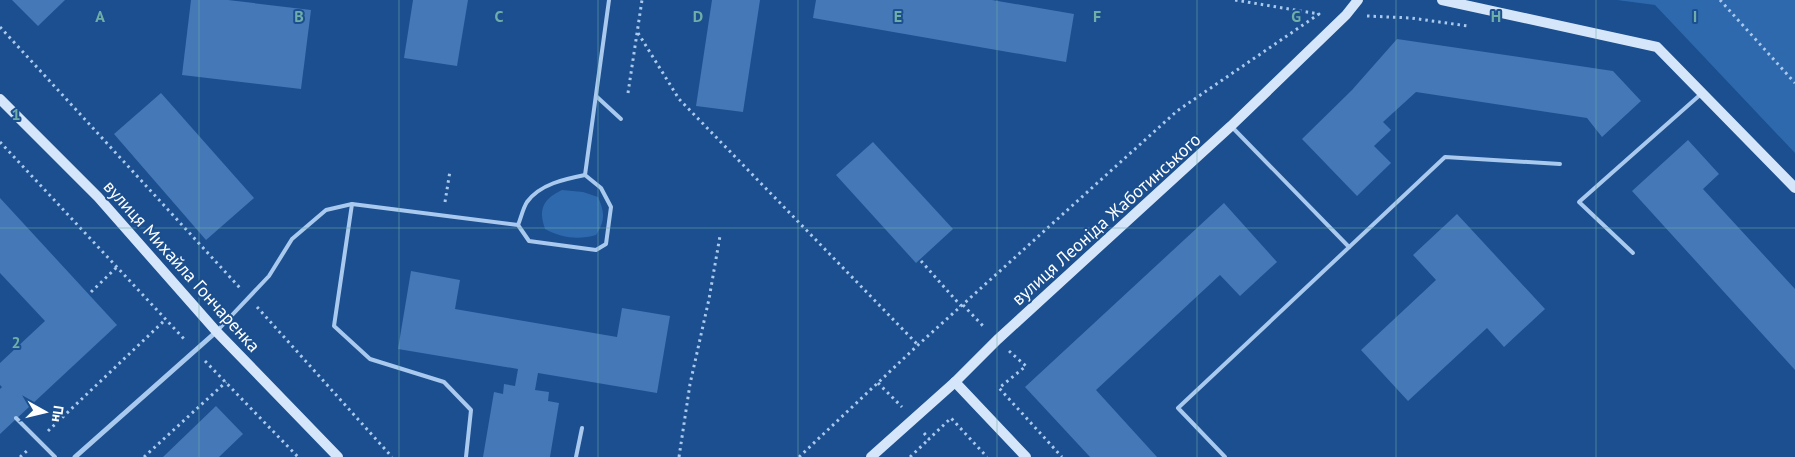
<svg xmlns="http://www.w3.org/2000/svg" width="1795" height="457" font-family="'PT Sans',sans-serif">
<rect width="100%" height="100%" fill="#1b4f8f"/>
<!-- green -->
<g fill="#2e69ad">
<polygon points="1617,0 1795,0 1795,153 1655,5"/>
<path d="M562 190 583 192 598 197C605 213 605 221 596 235 579 240 561 238 545 229 538 209 543 199 562 190Z"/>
</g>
<!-- building -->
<g fill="#4478b7">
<polygon points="12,0 65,0 38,26"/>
<polygon points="191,0 228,0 311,10 301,89 182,75"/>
<polygon points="413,0 468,0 457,66 404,58"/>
<polygon points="712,0 760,0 743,112 696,106"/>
<polygon points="816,0 992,0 1074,14 1066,62 813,18"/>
<polygon points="1397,39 1613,71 1641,101 1602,137 1587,118 1416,92 1383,122 1391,130 1374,146 1391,163 1357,196 1302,139 1352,90"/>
<polygon points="161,93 254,198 206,240 114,134"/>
<polygon points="1688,140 1719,174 1703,189 1795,289 1795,370 1632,191"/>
<polygon points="873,142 953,229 916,263 836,175"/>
<polygon points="0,198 117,325 0,434 0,389 2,387 0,385 0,363 45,321 0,273"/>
<polygon points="1224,203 1277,262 1240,296 1220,275 1096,390 1157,457 1090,457 1025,387"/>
<polygon points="1457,214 1545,309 1504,347 1487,328 1408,401 1361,350 1436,280 1413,255"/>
<polygon points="411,271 460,280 455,309 617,337 622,308 670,316 657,393 538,373 535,390 549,392 548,401 559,403 550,457 483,457 494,392 503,394 504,384 515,386 518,369 398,349"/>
<polygon points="216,406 243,434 219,457 163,457"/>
</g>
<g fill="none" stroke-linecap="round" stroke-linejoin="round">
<!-- path -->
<g stroke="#a9c9ee" stroke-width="3" stroke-dasharray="2.5 4" stroke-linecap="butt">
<polyline points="1720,0 1795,83"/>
<polyline points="1367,16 1411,18 1468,26"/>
<polyline points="0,27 240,288"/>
<polyline points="638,33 679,99 918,345"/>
<polyline points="628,93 642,0"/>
<polyline points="0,142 185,340"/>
<polyline points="445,202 450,171"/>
<polyline points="921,261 961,306"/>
<polyline points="91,292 117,267"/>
<polyline points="963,305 985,328"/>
<polyline points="257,307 392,457"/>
<polyline points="1009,351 1026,366 999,388 1062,457"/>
<polyline points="205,361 298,457"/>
<polyline points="878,383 902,407"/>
<polyline points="48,431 165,320"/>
<polyline points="924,433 929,439 951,418 987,457"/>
<polyline points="20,457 29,449"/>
<polyline points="144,457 226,382"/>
<polyline points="679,457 690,384 709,299 720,236"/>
<polyline points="799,457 918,345 1177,111 1319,14 1235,0"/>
<polyline points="910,457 929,439"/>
</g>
<!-- lane -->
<g stroke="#a9c9ee" stroke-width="4">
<polyline points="596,96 621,119"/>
<polyline points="1231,126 1349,247"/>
<polyline points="352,204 334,326 370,359 444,382 471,410 466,457"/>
<path d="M518 225C521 218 523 208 527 202 540 184 565 179 585 175"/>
<polyline points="1633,253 1579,202 1701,94"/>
<polyline points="217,331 269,276 292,239 326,210 352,204 518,225 529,241 596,250 606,244 611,207 601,188 585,175 609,0"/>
<polyline points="16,418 55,457"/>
<polyline points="576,457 582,428"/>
<polyline points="1225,457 1178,408 1445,157 1560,164"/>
</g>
<!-- street -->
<polyline stroke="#a9c9ee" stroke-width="5" points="75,457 216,332"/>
<!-- secondary -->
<g stroke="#d6e6fa" stroke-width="10">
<polyline points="1442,0 1657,47 1795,188"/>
<polyline points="0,99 98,197 216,331 338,457"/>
<polyline points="955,382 1026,457"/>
<polyline points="871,457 955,382 997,340 1231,126 1346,15 1358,0"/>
</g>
</g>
<!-- grid -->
<path fill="none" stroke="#6fada8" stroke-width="1" stroke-opacity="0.55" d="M199 0V457M399 0V457M598 0V457M798 0V457M997 0V457M1197 0V457M1396 0V457M1596 0V457M0 228H1795"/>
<g text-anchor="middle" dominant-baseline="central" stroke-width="4" stroke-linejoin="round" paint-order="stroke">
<!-- street labels -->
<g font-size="18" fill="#fff" stroke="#1b4f8f">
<text transform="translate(1106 219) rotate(-42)">вулиця Леоніда Жаботинського</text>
<text transform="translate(182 266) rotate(48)">вулиця Михайла Гончаренка</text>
</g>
</g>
<g font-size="16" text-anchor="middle" font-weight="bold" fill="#6fada8" stroke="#1b4f8f" stroke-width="4" stroke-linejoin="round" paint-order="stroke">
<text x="100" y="22">A</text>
<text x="299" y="22">B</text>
<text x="499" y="22">C</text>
<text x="698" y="22">D</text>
<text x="898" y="22">E</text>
<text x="1097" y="22">F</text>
<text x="1296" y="22">G</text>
<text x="1496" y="22">H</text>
<text x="1695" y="22">I</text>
<text x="16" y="120">1</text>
<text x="16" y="348">2</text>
</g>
<!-- north arrow -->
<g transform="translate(45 412) rotate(98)" stroke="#1b4f8f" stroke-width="4" paint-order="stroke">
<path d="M0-4L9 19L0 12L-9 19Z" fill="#ffffff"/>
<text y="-8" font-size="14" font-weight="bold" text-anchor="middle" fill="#ffffff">Пн</text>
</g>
</svg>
